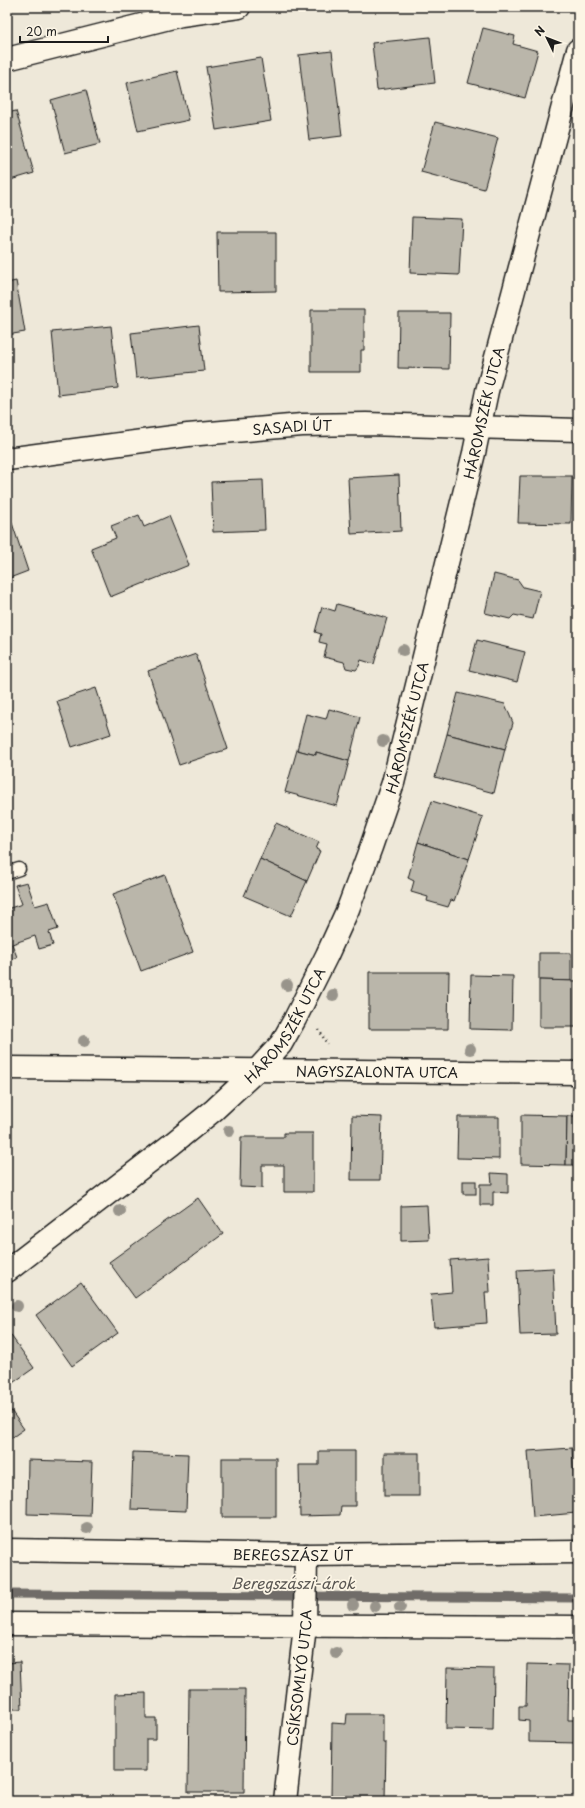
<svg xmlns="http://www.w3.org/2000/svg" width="585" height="1808" font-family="'Playpen Sans',sans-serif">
<rect width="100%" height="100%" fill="#eee8d9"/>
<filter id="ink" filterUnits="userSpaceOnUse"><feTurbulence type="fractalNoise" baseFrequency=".025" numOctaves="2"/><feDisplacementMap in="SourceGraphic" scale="8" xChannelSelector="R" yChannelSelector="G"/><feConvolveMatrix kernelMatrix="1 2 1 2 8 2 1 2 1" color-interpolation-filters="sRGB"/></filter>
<g filter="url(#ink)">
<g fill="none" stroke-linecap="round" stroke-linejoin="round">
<!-- stream -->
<polyline stroke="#6f6c67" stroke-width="9" points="7,1594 578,1598"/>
</g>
<!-- building -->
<g fill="#bab6aa" stroke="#1c1c1c">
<polygon points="483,28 515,36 513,44 538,51 525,98 468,83"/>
<polygon points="430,37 435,83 377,90 372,43"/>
<polygon points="332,51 342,136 309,140 299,55"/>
<polygon points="261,58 271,121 216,130 206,67"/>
<polygon points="177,71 189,120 138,131 127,83"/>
<polygon points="86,90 100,144 65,153 51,100"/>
<polygon points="16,111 34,173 7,181 7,113"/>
<polygon points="435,122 498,138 484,189 421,172"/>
<polygon points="412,217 462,219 459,275 410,273"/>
<polygon points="217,232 276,232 276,291 218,292"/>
<polygon points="16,281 25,332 7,335 7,283"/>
<polygon points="311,310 364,310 364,350 361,350 361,372 311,372"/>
<polygon points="399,313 450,313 449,369 398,368"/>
<polygon points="199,325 204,371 136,378 131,333"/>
<polygon points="111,326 118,388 58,395 52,332"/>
<polygon points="399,475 401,531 351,534 348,478"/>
<polygon points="520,476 572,476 571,524 518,523"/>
<polygon points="263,480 265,530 213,532 211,482"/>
<polygon points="9,514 28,571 7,579 7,515"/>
<polygon points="139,515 144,527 169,516 189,565 110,597 91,548 116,538 111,526"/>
<polygon points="494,574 518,580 523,587 540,591 533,619 514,615 510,619 485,613"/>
<polygon points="337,604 387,618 374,664 361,660 359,666 356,670 346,668 344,662 324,657 327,644 319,642 321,634 315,632 322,607 335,611"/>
<polygon points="477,640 525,652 517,682 469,670"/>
<polygon points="196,654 228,749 179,765 148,671"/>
<polygon points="96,688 111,734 72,747 57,701"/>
<polygon points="458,693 505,704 513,723 505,749 447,734"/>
<polygon points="329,709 360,717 349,761 316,752 316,755 297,750 306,714 326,719"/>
<polygon points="447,734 505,749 494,793 435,777"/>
<polygon points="297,750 316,755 316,752 349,761 337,806 285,792"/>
<polygon points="432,801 483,817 469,859 418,842"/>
<polygon points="276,823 319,842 316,849 320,851 307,881 260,859"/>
<polygon points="418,842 469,859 454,901 451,900 448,907 427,901 428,897 411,892 414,881 408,878"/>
<polygon points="260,859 307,881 291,916 244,896"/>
<polygon points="165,875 193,952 141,971 113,894"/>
<polygon points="27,882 35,906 49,902 58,929 49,932 53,945 39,949 35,936 12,944 17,957 7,961 7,909 22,904 15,885"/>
<polygon points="539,953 571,953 571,981 539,980"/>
<polygon points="369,972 449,972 448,1029 369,1029"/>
<polygon points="471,975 513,976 512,1030 470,1029"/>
<polygon points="539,980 578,981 578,1027 539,1027"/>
<polygon points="521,1115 567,1116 566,1165 521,1164"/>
<polygon points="352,1116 382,1117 380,1180 351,1180"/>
<polygon points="567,1116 578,1116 578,1165 566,1165"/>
<polygon points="458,1117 499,1117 499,1159 457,1158"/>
<polygon points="284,1133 313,1133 313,1192 284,1192 284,1165 262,1165 262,1188 240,1187 241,1137 284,1137"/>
<polygon points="491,1173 508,1174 508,1193 493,1192 493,1205 480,1205 480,1184 492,1184"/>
<rect x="463" y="1181" width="13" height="13"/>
<polygon points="198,1198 223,1234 135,1298 109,1262"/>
<polygon points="427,1205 429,1240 401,1241 401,1206"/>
<polygon points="488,1257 490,1292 485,1292 487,1323 434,1327 431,1294 452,1292 450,1260"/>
<polygon points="553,1268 556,1334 520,1335 517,1270"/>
<polygon points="81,1282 118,1333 72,1366 36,1315"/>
<polygon points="7,1330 34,1368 7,1387"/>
<polygon points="7,1405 24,1429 7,1441"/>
<polygon points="572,1448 576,1513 533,1517 528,1451"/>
<polygon points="319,1451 355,1451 355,1506 341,1506 340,1515 300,1516 299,1465 319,1465"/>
<polygon points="133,1452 188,1454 186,1511 131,1509"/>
<rect x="384" y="1453" width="35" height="43"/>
<rect x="222" y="1458" width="54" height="59"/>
<polygon points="28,1460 92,1462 90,1516 27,1514"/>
<polygon points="20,1662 22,1709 7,1709 7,1663"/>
<polygon points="527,1664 569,1665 568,1720 578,1720 578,1743 529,1742 529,1721 519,1720 519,1706 526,1706"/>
<polygon points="447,1668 494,1669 493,1730 446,1729"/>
<polygon points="189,1689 245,1689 244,1792 188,1792"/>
<polygon points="146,1693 146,1718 156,1718 156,1739 146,1739 146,1771 115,1771 115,1694"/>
<polygon points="347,1714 383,1714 383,1743 386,1743 385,1801 345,1801 345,1799 331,1799 332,1723 346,1724"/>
</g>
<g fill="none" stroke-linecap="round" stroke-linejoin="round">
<!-- service casing -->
<g stroke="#1c1c1c" stroke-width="15">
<polyline id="service" points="7,873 19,869"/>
</g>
<!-- minor casing -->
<g stroke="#1c1c1c" stroke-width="25">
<g id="minor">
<polyline points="7,59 181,15 239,7"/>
<path id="s1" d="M7 1068 578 1073"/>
<path id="s2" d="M7 1271 172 1144 214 1110 258 1069 281 1044 295 1019 327 955 348 909 371 847 393 783 474 453 487 391 578 50"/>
<path id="s3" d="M7 1550 306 1555 578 1552"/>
<polyline points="7,1624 578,1627"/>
<path id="s4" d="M285 1801 305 1626 306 1555"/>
</g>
</g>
<!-- tertiary casing -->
<g stroke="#1c1c1c" stroke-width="25">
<g id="tertiary">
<path id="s5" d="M7 459 188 435 302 425 366 424 578 430"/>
</g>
</g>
<!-- path -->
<polyline stroke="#1c1c1c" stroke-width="2.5" stroke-dasharray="1 3" stroke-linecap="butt" points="319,1030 327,1044"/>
<!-- service -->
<use href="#service" stroke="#fcf5e5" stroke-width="12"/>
<!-- minor -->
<use href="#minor" stroke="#fcf5e5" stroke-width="22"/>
<!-- tertiary -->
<use href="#tertiary" stroke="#fcf5e5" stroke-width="22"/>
</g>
<!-- trees -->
<g fill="#98948b">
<circle cx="403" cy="650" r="6"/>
<circle cx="383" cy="741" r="6"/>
<circle cx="287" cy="985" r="6"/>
<circle cx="333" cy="995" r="6"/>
<circle cx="84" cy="1041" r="6"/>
<circle cx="470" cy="1049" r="6"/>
<circle cx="229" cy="1131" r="6"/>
<circle cx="120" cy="1211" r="6"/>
<circle cx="17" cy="1306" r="6"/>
<circle cx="87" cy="1528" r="6"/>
<circle cx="353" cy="1605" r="6"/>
<circle cx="375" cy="1606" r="6"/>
<circle cx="400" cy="1607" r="6"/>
<circle cx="336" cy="1653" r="6"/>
</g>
</g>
<g text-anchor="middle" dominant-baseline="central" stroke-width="3.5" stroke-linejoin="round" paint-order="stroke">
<!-- street labels -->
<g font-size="14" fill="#1c1c1c" stroke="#fcf5e5">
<text stroke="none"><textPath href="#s2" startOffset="1022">HÁROMSZÉK UTCA</textPath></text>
<text stroke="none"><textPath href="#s5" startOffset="287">SASADI ÚT</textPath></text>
<text stroke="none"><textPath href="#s2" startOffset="698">HÁROMSZÉK UTCA</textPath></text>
<text stroke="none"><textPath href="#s2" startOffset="374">HÁROMSZÉK UTCA</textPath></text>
<text stroke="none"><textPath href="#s1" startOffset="370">NAGYSZALONTA UTCA</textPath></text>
<text stroke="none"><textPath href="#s3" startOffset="286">BEREGSZÁSZ ÚT</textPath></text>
<text stroke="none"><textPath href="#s4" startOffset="124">CSÍKSOMLYÓ UTCA</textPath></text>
</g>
<!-- water labels -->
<g font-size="15" font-style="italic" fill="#5b5854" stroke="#fcf5e5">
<text x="293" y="1582">Beregszászi-árok</text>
</g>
</g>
<!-- margin -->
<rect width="585" height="1808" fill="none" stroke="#fcf5e5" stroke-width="24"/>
<rect x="12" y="12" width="561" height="1784" fill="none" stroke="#1c1c1c" stroke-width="1.5" filter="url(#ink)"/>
<!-- north arrow -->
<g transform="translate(547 38) rotate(313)" stroke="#fcf5e5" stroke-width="3" paint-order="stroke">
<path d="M0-3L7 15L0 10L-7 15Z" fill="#1c1c1c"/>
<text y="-6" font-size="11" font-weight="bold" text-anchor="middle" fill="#1c1c1c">N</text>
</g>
<!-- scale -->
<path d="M20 36v6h88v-6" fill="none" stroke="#1c1c1c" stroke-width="2"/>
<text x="26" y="36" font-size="12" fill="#1c1c1c" stroke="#fcf5e5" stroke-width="3" paint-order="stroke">20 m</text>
</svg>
